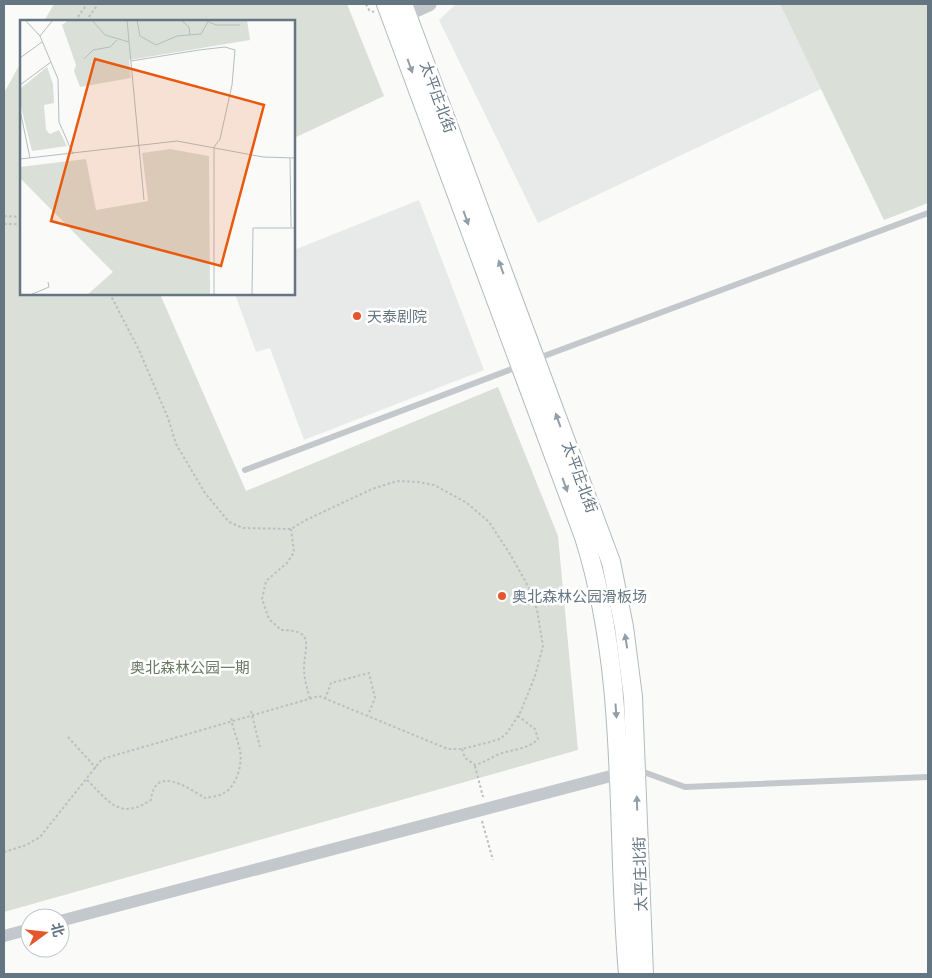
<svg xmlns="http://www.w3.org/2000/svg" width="932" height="978" font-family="'Archivo Narrow','Noto Sans SC',sans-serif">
<rect width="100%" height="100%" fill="#fafaf8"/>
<!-- built -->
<g fill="#e8e9e9">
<polygon points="456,4 780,4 821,89 538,223 439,20"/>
<polygon points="419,200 484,370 304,440 270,348 256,352 235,294 294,294 294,250"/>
</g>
<!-- green -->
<g fill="#dadfd7">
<polygon points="54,4 347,4 384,96 294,138 294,21 44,21"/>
<polygon points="780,4 928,4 928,203 884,220"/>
<polygon points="21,62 21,294 160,294 246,491 498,387 558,536 578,750 4,912 4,93"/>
</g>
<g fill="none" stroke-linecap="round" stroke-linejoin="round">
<!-- secondary casing -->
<g stroke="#b3babf" stroke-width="20">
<g id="secondary">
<path d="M386 4 584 537C629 680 615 828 628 974"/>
<polyline points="403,4 611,562 624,627 633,697 644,974"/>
</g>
</g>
<!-- path -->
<g stroke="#bbbfc2" stroke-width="2" stroke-dasharray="2.5 2.5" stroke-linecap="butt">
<polyline points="366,4 369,10 374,12"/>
<polyline points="75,21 87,4"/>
<polyline points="86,21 98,4"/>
<polyline points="4,216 21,217"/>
<polyline points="4,224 21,224"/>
<path d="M291 529 294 552 287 563 266 581 262 599 269 619 281 630C315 630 305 645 304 667 304 679 307 688 310 699"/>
<polyline points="325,699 331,683 369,673 375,698 368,715"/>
<polyline points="251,711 260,747"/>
<polyline points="68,737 96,768"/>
<path d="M462 749 465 758 475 765C485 762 489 759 497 755 511 749 528 750 538 739L535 729 518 716"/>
<polyline points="475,766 483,797"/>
<path d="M87 780C109 801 119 821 151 800 155 764 188 788 205 798 211 797 219 796 224 793 236 787 243 764 240 751 238 739 232 728 231 716"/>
<polyline points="482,821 493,860"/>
<polyline points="4,852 26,845 40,837 102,759 319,696 448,749 462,749 486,743 500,739 507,733 521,711 535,676 543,646 537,610 529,588 510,554 489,522 467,503 434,485 418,482 397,481 372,489 306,520 291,529 243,528 229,522 205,493 176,444 168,418 139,350 110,294"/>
</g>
<!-- service -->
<g stroke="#c3c8cc" stroke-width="6">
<polyline points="536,359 928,213"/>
<polyline points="245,470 520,366"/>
<polyline points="638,770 685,787 928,777"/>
</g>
<!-- minor -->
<g stroke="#c3c8cc" stroke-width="12">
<polyline points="60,921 626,772"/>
<polyline points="4,936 30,929"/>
</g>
<!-- tertiary -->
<polyline stroke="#c3c8cc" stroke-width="15" points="396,19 429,4"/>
<!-- secondary -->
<use href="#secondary" stroke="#fff" stroke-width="18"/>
</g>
<!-- one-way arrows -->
<defs><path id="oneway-solid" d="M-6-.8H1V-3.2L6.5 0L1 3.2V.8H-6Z" transform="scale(1.25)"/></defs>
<g fill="#939fa8">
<use href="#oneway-solid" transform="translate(410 66) rotate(70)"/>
<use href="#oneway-solid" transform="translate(466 218) rotate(70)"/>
<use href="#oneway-solid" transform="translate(501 267) rotate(-110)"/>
<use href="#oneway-solid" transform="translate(558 420) rotate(-110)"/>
<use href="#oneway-solid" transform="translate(565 485) rotate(70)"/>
<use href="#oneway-solid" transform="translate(626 641) rotate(-99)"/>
<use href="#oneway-solid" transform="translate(616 711) rotate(86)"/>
<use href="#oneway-solid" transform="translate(637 803) rotate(-92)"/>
</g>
<!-- markers -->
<g fill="#e4572e" stroke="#fff" stroke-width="2">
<circle cx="357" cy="316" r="5"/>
<circle cx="502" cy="596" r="5"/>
</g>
<g text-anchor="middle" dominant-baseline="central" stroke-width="5" stroke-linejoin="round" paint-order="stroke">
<!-- street labels -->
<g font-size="15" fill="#657683" stroke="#fff">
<text transform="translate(438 97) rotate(70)">太平庄北街</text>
<text transform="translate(580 477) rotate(70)">太平庄北街</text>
<text transform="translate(640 874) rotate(-92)">太平庄北街</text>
</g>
<!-- poi labels -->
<g font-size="15" fill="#657683" stroke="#fff" text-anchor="start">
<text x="367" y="316">天泰剧院</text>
<text x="512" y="596">奥北森林公园滑板场</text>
</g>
<!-- park labels -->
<g font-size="15" fill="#687a64" stroke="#fff">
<text x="190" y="667">奥北森林公园一期</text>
</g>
</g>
<!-- overview -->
<g transform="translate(20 20)">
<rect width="275" height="275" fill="#fafaf8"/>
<path d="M49 0H227L230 20 109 40 111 58 60 67 54 51 56 45 42 5ZM27 47 33 64 34 83 24 85 26 110 30 114 39 110 47 126 12 131 0 83V69ZM150 129 189 136 190 275H67L93 252 0 158V147L66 139 76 190 128 181 122 133Z" fill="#dadfd7"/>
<path fill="none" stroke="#b5bdc2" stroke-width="1" d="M5 0 20 16 38 59 39 102 53 134M72 0 85 15 109 22M107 0 124 180M117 0 120 16 136 25 157 16 181 14 189 0M161 0 169 7 170 15M189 2 196 5H220M20 16 33 0M0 38 22 22M64 39 73 30 90 27 97 20M111 41 179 30 205 27 215 30 212 65 200 119 194 127V275M0 65 31 42M0 90 10 138M270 138 271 207M0 139 157 121 243 137 275 138M10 275 29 267 28 262M232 275 233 208H275"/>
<path fill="#e8590c" fill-opacity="0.15" stroke="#e8590c" stroke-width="2.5" d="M75 39 244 85 201 246 31 201Z"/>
<rect width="275" height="275" fill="none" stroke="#657683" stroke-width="2.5"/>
</g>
<!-- border -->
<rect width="932" height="978" fill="none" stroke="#657683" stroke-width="10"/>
<!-- north arrow -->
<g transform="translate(45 933) rotate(75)"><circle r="24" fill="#ffffff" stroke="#c1c8cd"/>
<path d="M0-4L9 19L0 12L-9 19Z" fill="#e4572e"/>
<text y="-8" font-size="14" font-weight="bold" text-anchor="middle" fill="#657683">北</text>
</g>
</svg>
